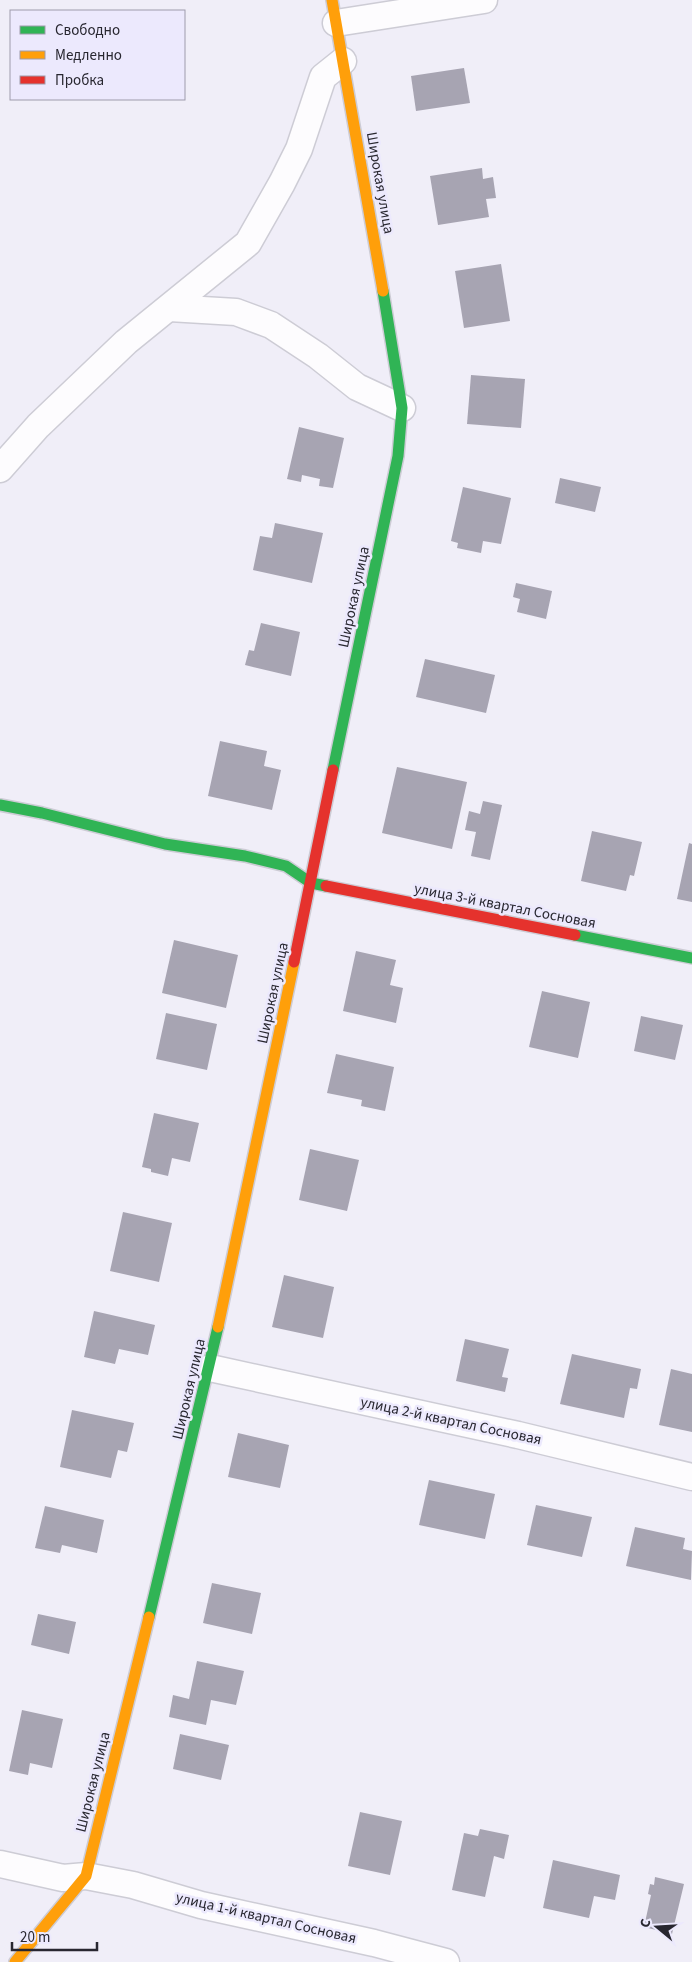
<svg xmlns="http://www.w3.org/2000/svg" width="692" height="1962" font-family="'Source Sans 3',sans-serif">
<rect width="100%" height="100%" fill="#f0eef8"/>
<!-- building -->
<g fill="#a7a4b2">
<polygon points="464,68 470,103 416,111 411,76"/>
<polygon points="482,168 483,179 493,177 496,198 486,199 489,217 438,225 430,176"/>
<polygon points="501,264 510,321 464,328 455,271"/>
<polygon points="471,375 525,379 521,428 467,424"/>
<polygon points="299,427 344,438 333,488 319,486 320,479 302,475 301,482 287,479"/>
<polygon points="560,478 601,487 595,512 555,503"/>
<polygon points="463,487 511,498 501,544 483,541 481,553 457,548 458,543 451,541"/>
<polygon points="275,523 323,533 312,583 253,570 260,536 272,538"/>
<polygon points="516,583 552,591 546,619 517,612 520,599 513,597"/>
<polygon points="261,623 300,632 291,676 245,665 249,650 254,651"/>
<polygon points="425,659 495,675 486,713 416,697"/>
<polygon points="220,741 267,751 264,766 281,770 272,810 208,796"/>
<polygon points="397,767 467,782 452,849 382,833"/>
<polygon points="483,801 502,805 490,860 471,856 476,832 465,830 469,811 480,814"/>
<polygon points="592,831 642,842 634,876 630,875 626,891 581,881"/>
<polygon points="689,843 692,844 692,902 677,899"/>
<polygon points="174,940 238,955 226,1008 162,993"/>
<polygon points="356,951 396,960 390,985 403,988 396,1023 343,1011"/>
<polygon points="542,991 590,1002 578,1058 529,1047"/>
<polygon points="166,1013 217,1024 207,1070 156,1059"/>
<polygon points="641,1016 683,1025 675,1060 634,1051"/>
<polygon points="336,1054 394,1067 385,1111 361,1106 362,1100 327,1093"/>
<polygon points="154,1113 199,1123 190,1162 172,1158 168,1176 151,1172 151,1169 142,1167"/>
<polygon points="310,1149 359,1160 347,1211 299,1200"/>
<polygon points="123,1212 172,1223 159,1282 110,1271"/>
<polygon points="284,1275 334,1287 323,1338 272,1327"/>
<polygon points="94,1311 155,1325 148,1355 119,1349 115,1364 84,1357"/>
<polygon points="465,1339 509,1349 502,1377 508,1378 505,1392 456,1381"/>
<polygon points="572,1354 641,1369 637,1389 630,1388 624,1418 560,1404"/>
<polygon points="671,1369 692,1374 692,1432 659,1425"/>
<polygon points="72,1410 134,1423 127,1452 118,1450 111,1478 60,1467"/>
<polygon points="238,1433 289,1445 280,1488 228,1477"/>
<polygon points="429,1480 495,1494 485,1539 419,1525"/>
<polygon points="536,1505 592,1517 582,1557 527,1545"/>
<polygon points="45,1506 104,1520 97,1553 62,1545 60,1553 35,1548"/>
<polygon points="635,1527 685,1538 683,1549 692,1551 691,1580 626,1566"/>
<polygon points="212,1583 261,1593 252,1634 203,1623"/>
<polygon points="38,1614 76,1622 69,1654 31,1645"/>
<polygon points="197,1661 244,1671 236,1705 211,1700 206,1725 169,1717 173,1695 189,1699"/>
<polygon points="22,1710 63,1719 52,1768 30,1763 28,1775 9,1771"/>
<polygon points="180,1734 229,1745 221,1780 173,1769"/>
<polygon points="360,1812 402,1821 390,1875 348,1866"/>
<polygon points="480,1829 509,1835 504,1859 494,1856 485,1897 452,1890 464,1833 478,1836"/>
<polygon points="553,1860 620,1875 615,1900 594,1896 589,1918 543,1908"/>
<polygon points="655,1877 684,1884 672,1934 644,1927 651,1895 648,1894 650,1884 654,1885"/>
</g>
<g fill="none" stroke-linecap="round" stroke-linejoin="round">
<!-- street casing -->
<g stroke="#cdccd5" stroke-width="29">
<g id="street">
<polyline points="336,23 484,0"/>
<polyline points="169,308 236,312 271,325 318,356 357,387 402,408"/>
<polyline points="0,469 38,426 126,342 248,243 282,183 299,149 323,77 343,61"/>
<polyline points="210,1368 518,1435 692,1477"/>
<polyline points="0,1864 63,1878 86,1876 133,1885 201,1905 374,1943 446,1962"/>
</g>
</g>
<!-- fast casing -->
<g stroke="#cdccd5" stroke-width="14">
<g id="fast">
<polyline points="333,770 398,456 402,408 383,291"/>
<polyline points="0,805 42,813 165,844 245,856 286,866 311,883 326,886"/>
<polyline points="575,935 692,958"/>
<polyline points="149,1617 218,1327"/>
</g>
</g>
<!-- slow casing -->
<g stroke="#cdccd5" stroke-width="14">
<g id="slow">
<polyline points="332,0 383,291"/>
<polyline points="218,1327 294,962"/>
<polyline points="15,1962 86,1876 149,1617"/>
</g>
</g>
<!-- jam casing -->
<g stroke="#cdccd5" stroke-width="14">
<g id="jam">
<polyline points="326,886 575,935"/>
<polyline points="294,962 333,770"/>
</g>
</g>
<!-- street -->
<use href="#street" stroke="#fdfcfe" stroke-width="26"/>
<!-- fast -->
<use href="#fast" stroke="#30b455" stroke-width="11"/>
<!-- slow -->
<use href="#slow" stroke="#ff9f0a" stroke-width="11"/>
<!-- jam -->
<use href="#jam" stroke="#e5322d" stroke-width="11"/>
</g>
<g text-anchor="middle" dominant-baseline="central" stroke-width="5" stroke-linejoin="round" paint-order="stroke">
<!-- street labels -->
<g font-size="15" fill="#282730" stroke="#ece9fd">
<text transform="translate(380 183) rotate(80)">Широкая улица</text>
<text transform="translate(354 597) rotate(-78)">Широкая улица</text>
<text transform="translate(505 906) rotate(11)">улица 3-й квартал Сосновая</text>
<text transform="translate(273 993) rotate(-78)">Широкая улица</text>
<text transform="translate(189 1389) rotate(-77)">Широкая улица</text>
<text transform="translate(451 1421) rotate(12)">улица 2-й квартал Сосновая</text>
<text transform="translate(93 1782) rotate(-76)">Широкая улица</text>
<text transform="translate(266 1918) rotate(13)">улица 1-й квартал Сосновая</text>
</g>
</g>
<!-- legend -->
<rect x="10" y="10" width="175" height="90" fill="#ece9fd" stroke="#9e9bab"/>
<rect x="20" y="26" width="25" height="8" fill="#30b455" stroke="#9e9bab"/>
<text x="55" y="35" font-size="15" fill="#282730">Свободно</text>
<rect x="20" y="51" width="25" height="8" fill="#ff9f0a" stroke="#9e9bab"/>
<text x="55" y="60" font-size="15" fill="#282730">Медленно</text>
<rect x="20" y="76" width="25" height="8" fill="#e5322d" stroke="#9e9bab"/>
<text x="55" y="85" font-size="15" fill="#282730">Пробка</text>
<!-- north arrow -->
<g transform="translate(657 1927) rotate(288)" stroke="#ece9fd" stroke-width="4" paint-order="stroke">
<path d="M0-4L9 19L0 12L-9 19Z" fill="#282730"/>
<text y="-8" font-size="14" font-weight="bold" text-anchor="middle" fill="#282730">С</text>
</g>
<!-- scale -->
<path d="M12 1942v8h85v-8" fill="none" stroke="#282730" stroke-width="2.5"/>
<text x="20" y="1942" font-size="15" fill="#282730" stroke="#ece9fd" stroke-width="4" paint-order="stroke">20 m</text>
</svg>
